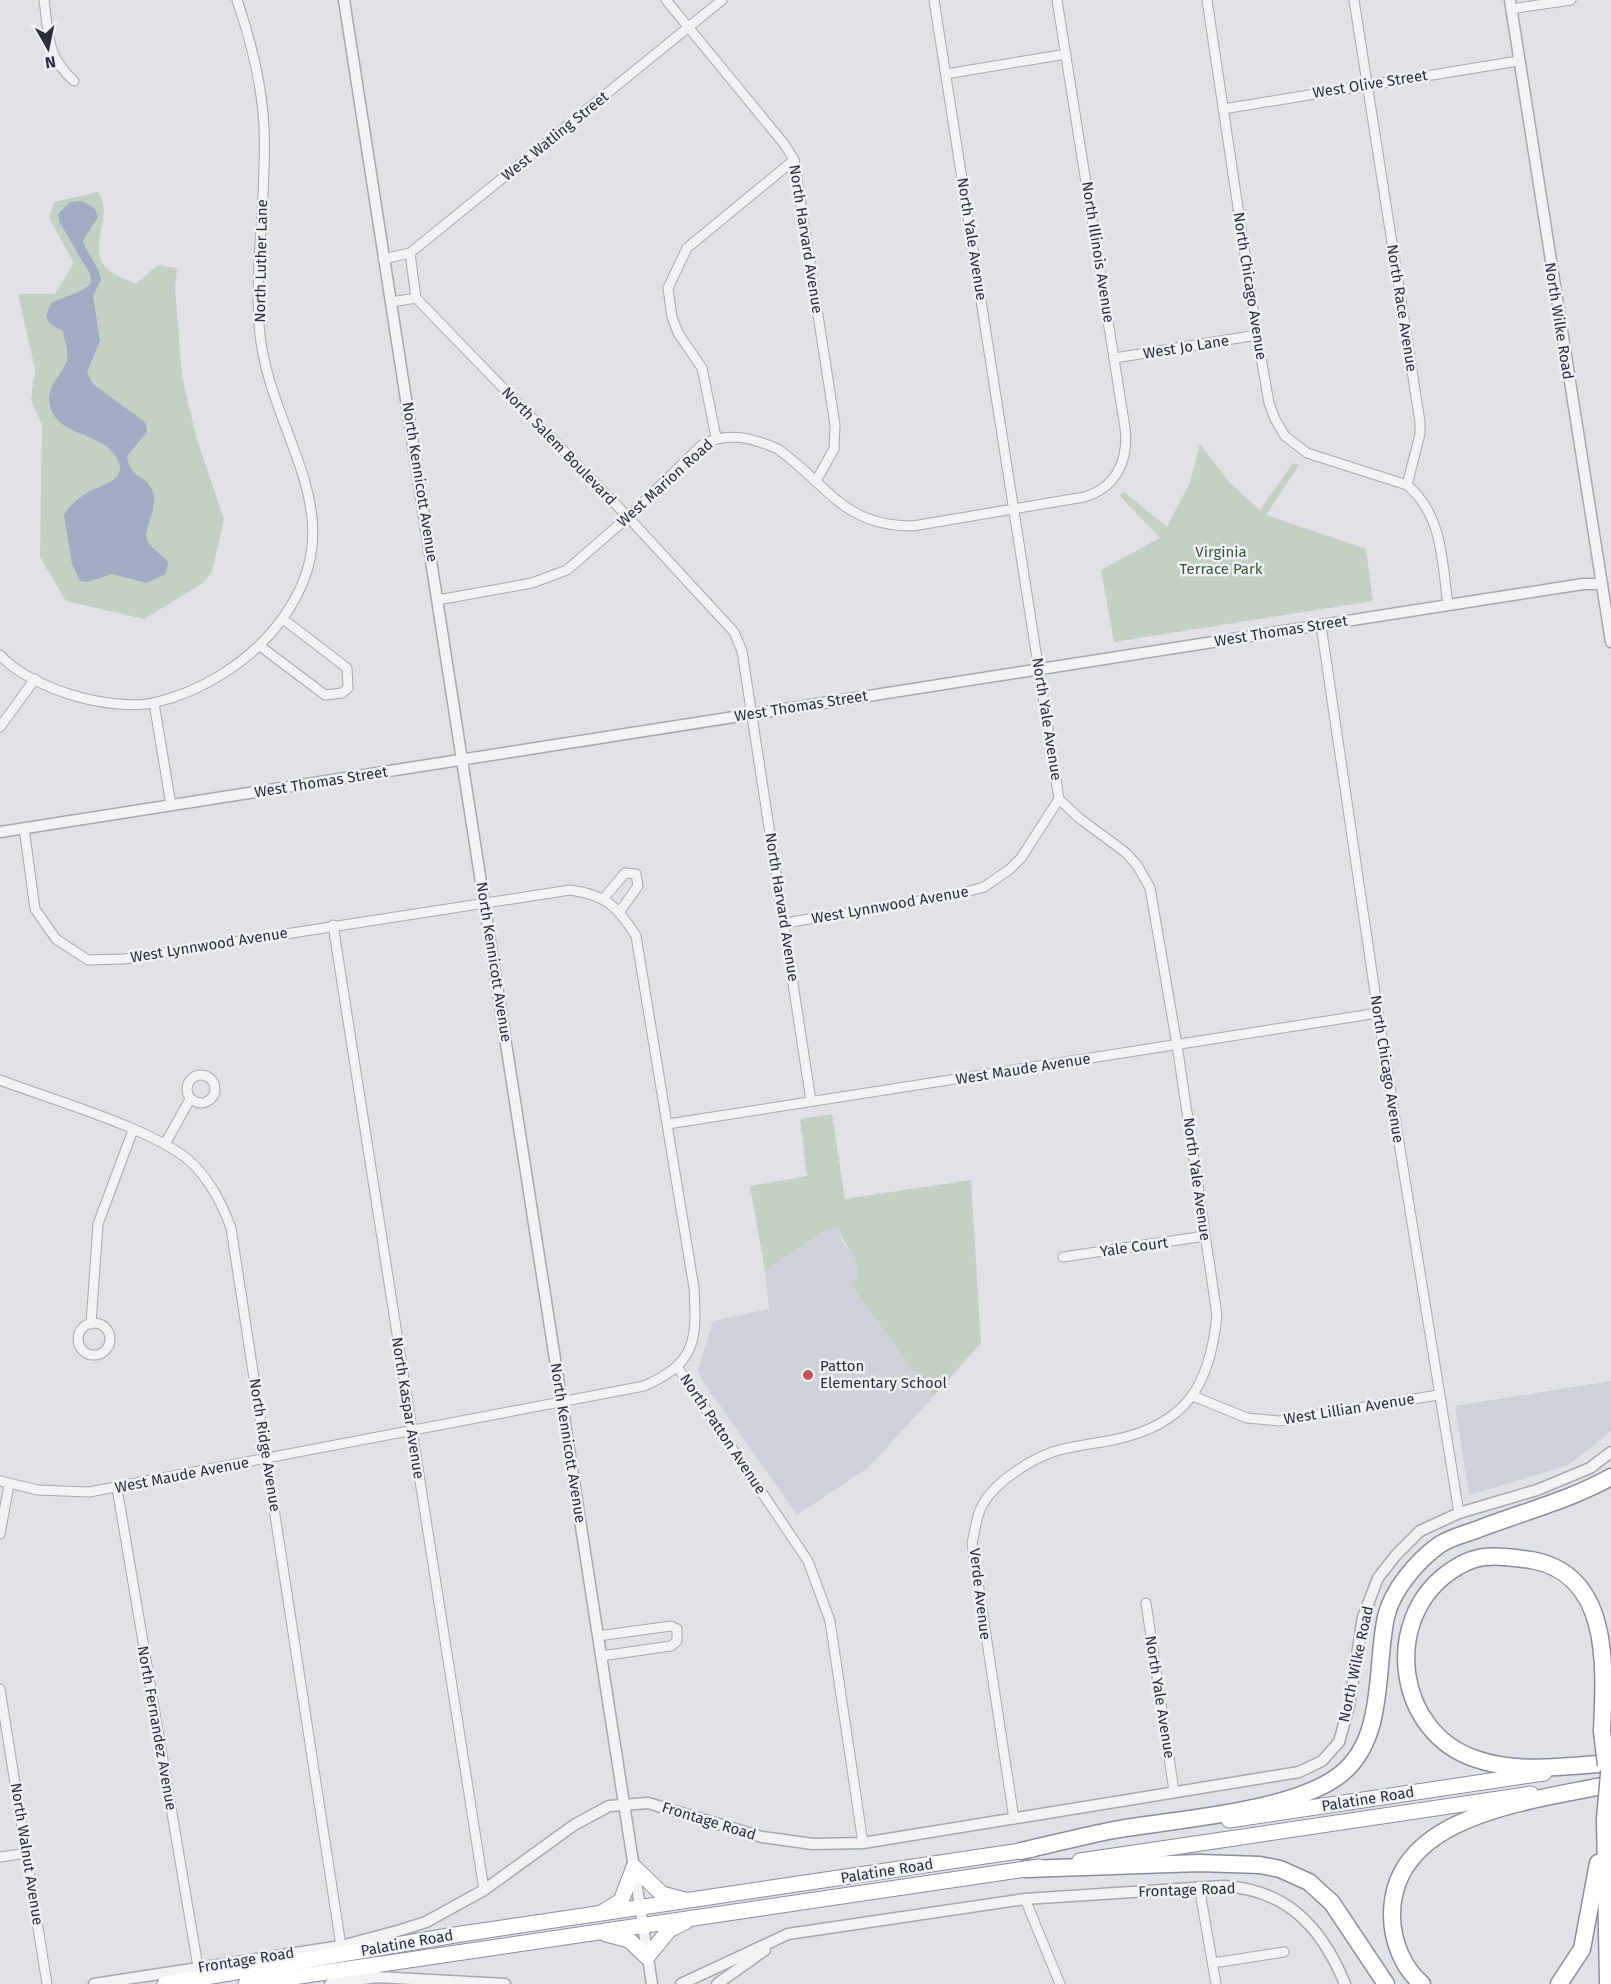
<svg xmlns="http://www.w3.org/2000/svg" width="1611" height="1984" font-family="'Fira Sans',sans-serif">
<rect width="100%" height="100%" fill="#e0e2e8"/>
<!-- built -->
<g fill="#cfd1d9">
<polygon points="838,1227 842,1242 857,1260 859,1271 857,1279 850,1284 933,1397 869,1467 797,1515 702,1380 698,1370 713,1321 769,1309 765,1270 823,1232"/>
<polygon points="1611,1381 1611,1431 1582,1455 1566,1466 1469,1495 1455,1406"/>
</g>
<!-- green -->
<g fill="#c4d0c3">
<path d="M98 192C116 217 83 251 110 271 117 276 128 280 136 284L158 265 177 268 175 287 182 376 197 440 224 519 212 572 203 583 144 619 66 601 40 557 42 425 31 400 35 369 18 294H55L74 263 49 218 54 202Z"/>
<polygon points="1200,444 1230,483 1260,510 1293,463 1299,465 1266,515 1366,549 1373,601 1114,642 1101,570 1160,538 1119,495 1124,492 1167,527 1190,482"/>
<path d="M832 1114 845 1199 971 1180 981 1343 933 1397 850 1284 857 1279C863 1259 844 1248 838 1227L823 1232 765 1270 750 1186 807 1176 800 1119Z"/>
</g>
<!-- water -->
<path fill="#a0acc3" d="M83 201 95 209 98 217 83 241C88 256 99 265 101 280L93 296 100 341 87 372 93 384 146 423 147 432 127 456C130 480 147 474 153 492 159 509 141 530 148 542 152 549 163 555 168 562L166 574 146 583 112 574 87 582 80 581 72 564 64 515C69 506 77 499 87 493 99 485 131 481 116 457 101 432 60 436 51 409 44 388 59 379 66 363 70 354 64 340 63 331L50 324 46 316 51 303C64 296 82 294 91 283L90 274 60 223 58 214 70 202Z"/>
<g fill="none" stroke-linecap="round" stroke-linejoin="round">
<!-- minor casing -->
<g stroke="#a6a9b1" stroke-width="11">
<g id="minor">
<path d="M44 0C49 35 46 56 74 81"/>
<polyline points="666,0 785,145 794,160 835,425 834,449 816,481"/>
<path d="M934 0 1059 799 1079 818 1125 852 1137 865 1150 888 1177 1045 1217 1315C1210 1385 1187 1425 1113 1440 1071 1448 1052 1446 1015 1472 1003 1480 987 1494 981 1508 976 1518 975 1532 972 1543L1014 1819"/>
<path d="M1207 0 1257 335 1269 403 1275 419 1285 436 1307 453 1407 485C1443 515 1442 562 1448 605"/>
<polyline points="1354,0 1420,422 1420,434 1407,485"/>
<polyline points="1511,9 1571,0"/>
<polyline points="946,74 1066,54"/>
<polyline points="1223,109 1518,61"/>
<polyline points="410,253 416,298"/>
<polyline points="383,259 410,253 722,0"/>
<polyline points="391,302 416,298 628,517 734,632 742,651 811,1101"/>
<polyline points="1115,358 1257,335"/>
<polyline points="716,437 702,368 678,333 672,317 668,288 687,248 794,160"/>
<path d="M438 600 532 583 567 570 628 517 702 445C727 431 753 438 778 449 829 486 843 526 913 526L1084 497C1116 488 1129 460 1125 428L1057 0"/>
<polyline points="1321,625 1378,1013 1459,1513"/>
<polyline points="260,646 325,695 342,693 348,688 347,668 283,619"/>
<path d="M0 655C31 689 112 713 157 702 199 692 242 666 271 633 368 521 267 440 259 325 255 259 267 193 264 127 262 84 251 41 237 0"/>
<polyline points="154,703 171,805"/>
<polyline points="0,727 35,679"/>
<polyline points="604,898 625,873 636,874 638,886 620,911"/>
<polyline points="785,923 950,896 984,887 1010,869 1021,858 1059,799"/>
<polyline points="333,925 484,1890"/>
<circle cx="201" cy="1089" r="14"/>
<path d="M0 1080C49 1099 160 1130 194 1165 212 1184 222 1204 231 1228L341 1946"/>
<polyline points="668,1124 1378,1013"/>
<polyline points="165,1144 190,1099"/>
<polyline points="1063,1257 1205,1236"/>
<circle cx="94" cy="1339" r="16"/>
<polyline points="91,1324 98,1224 133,1130"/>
<polyline points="678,1368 808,1561 830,1621 863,1843"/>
<polyline points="1193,1396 1247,1418 1279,1421 1438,1395"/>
<path d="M0 1481 38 1490 89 1492 644 1386C696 1363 697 1341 694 1288L636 936C617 906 606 895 570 890L124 959 88 960 56 939 35 909 24 828"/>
<polyline points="117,1488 198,1967"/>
<polyline points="0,1534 9,1485"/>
<polyline points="1146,1603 1174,1791"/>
<polyline points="598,1636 671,1626 677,1629 677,1641 671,1646 601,1656"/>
<polyline points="0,1689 47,1984"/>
<polyline points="0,1857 27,1853"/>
<polyline points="1199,1886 1216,1984"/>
<polyline points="1025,1899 1060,1984"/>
<polyline points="1213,1963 1284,1952"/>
</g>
</g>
<!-- tertiary casing -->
<g stroke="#a6a9b1" stroke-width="13">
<g id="tertiary">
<polyline points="344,0 652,1984"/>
<polyline points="1510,0 1611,642"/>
<polyline points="0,832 1583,584 1602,584"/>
<polyline points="94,1984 341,1946 401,1930 426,1922 484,1890 574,1825 609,1806 648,1803 762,1837 813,1844 863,1843 1299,1772 1322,1761 1339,1742 1349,1706 1363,1617 1378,1578 1396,1555 1420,1531 1459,1513 1537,1490 1590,1468 1611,1452"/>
<polyline points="330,1984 376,1977 505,1984"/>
<path d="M681 1984 788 1934 1025 1899 1224 1886C1288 1890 1322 1928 1345 1984"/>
<polyline points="717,1984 765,1950"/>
</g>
</g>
<!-- trunk casing -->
<g stroke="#8a8e9c" stroke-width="17">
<g id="trunk">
<polyline points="1229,1820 1544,1773"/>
<polyline points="1080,1861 1531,1794"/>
<polyline points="634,1867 662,1894 685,1900"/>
<polyline points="603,1912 621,1901 634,1867"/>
<polyline points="606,1934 629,1940 647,1957 669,1930 685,1922"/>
<polyline points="165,1984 461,1934 1033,1849"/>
<polyline points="246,1984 1039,1867"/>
</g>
</g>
<!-- motorway casing -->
<g stroke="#8a8e9c" stroke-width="19">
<g id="motorway">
<path d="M1602 1731C1605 1666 1611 1574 1531 1560 1516 1558 1500 1555 1485 1557 1472 1558 1459 1565 1448 1573 1382 1621 1396 1733 1476 1759 1519 1774 1567 1766 1611 1763"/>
<polyline points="1605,1819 1608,1984"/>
<path d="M1021 1851C1052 1844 1083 1836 1114 1830 1175 1819 1294 1812 1341 1774 1386 1738 1375 1668 1386 1617 1392 1590 1417 1561 1439 1545 1449 1538 1465 1534 1476 1530 1522 1512 1568 1501 1611 1477"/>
<polyline points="1026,1869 1199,1863 1260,1865 1280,1869 1309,1882 1332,1903 1386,1984"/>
<path d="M1422 1984C1403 1968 1392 1941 1392 1915 1392 1812 1536 1801 1611 1784"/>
<polyline points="1559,1984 1582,1949 1598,1863"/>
</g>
</g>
<!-- minor -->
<use href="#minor" stroke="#f3f3f6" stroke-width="9"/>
<!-- tertiary -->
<use href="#tertiary" stroke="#f3f3f6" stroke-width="10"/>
<!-- trunk -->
<use href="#trunk" stroke="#fff" stroke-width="15"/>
<!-- motorway -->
<use href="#motorway" stroke="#fff" stroke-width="16"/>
<!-- motorway-bridge casing -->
<g stroke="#8a8e9c" stroke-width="19" stroke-linecap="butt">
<g id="motorway-bridge">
<polyline points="1602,1731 1606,1765"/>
<polyline points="1605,1819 1611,1752"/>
</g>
</g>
<!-- motorway-bridge -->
<use href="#motorway-bridge" stroke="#fff" stroke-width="16"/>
</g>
<!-- markers -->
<circle fill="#be5456" stroke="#f0f1f5" stroke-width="2" cx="808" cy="1375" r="6"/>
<g text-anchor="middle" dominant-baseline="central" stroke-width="5" stroke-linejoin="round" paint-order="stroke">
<!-- street labels -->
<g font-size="15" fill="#2b2f3d" stroke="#f0f1f5">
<text transform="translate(1370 84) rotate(-9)">West Olive Street</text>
<text transform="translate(555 136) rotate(-39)">West Watling Street</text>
<text transform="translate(806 239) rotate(81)">North Harvard Avenue</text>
<text transform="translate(972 239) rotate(81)">North Yale Avenue</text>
<text transform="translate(1098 252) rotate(81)">North Illinois Avenue</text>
<text transform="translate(261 261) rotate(-89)">North Luther Lane</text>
<text transform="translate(1250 286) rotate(81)">North Chicago Avenue</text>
<text transform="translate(1402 308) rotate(81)">North Race Avenue</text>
<text transform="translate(1559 321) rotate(81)">North Wilke Road</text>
<text transform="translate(1186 347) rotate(-9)">West Jo Lane</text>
<text transform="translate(559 446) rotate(46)">North Salem Boulevard</text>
<text transform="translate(420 482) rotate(81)">North Kennicott Avenue</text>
<text transform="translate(665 483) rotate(-42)">West Marion Road</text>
<text transform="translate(1281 631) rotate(-9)">West Thomas Street</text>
<text transform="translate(801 706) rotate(-9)">West Thomas Street</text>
<text transform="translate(1047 719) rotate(81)">North Yale Avenue</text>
<text transform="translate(321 782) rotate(-9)">West Thomas Street</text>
<text transform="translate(890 905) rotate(-10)">West Lynnwood Avenue</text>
<text transform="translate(782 907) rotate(81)">North Harvard Avenue</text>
<text transform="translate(209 945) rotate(-9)">West Lynnwood Avenue</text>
<text transform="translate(494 962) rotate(81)">North Kennicott Avenue</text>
<text transform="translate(1023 1069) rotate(-9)">West Maude Avenue</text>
<text transform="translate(1387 1069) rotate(81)">North Chicago Avenue</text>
<text transform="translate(1197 1179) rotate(82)">North Yale Avenue</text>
<text transform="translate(1134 1247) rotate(-8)">Yale Court</text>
<text transform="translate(408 1408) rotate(81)">North Kaspar Avenue</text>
<text transform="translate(1349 1409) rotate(-9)">West Lillian Avenue</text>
<text transform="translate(723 1434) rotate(56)">North Patton Avenue</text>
<text transform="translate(568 1443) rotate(81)">North Kennicott Avenue</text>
<text transform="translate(265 1445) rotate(81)">North Ridge Avenue</text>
<text transform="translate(182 1475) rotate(-11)">West Maude Avenue</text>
<text transform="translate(980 1594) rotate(83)">Verde Avenue</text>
<text transform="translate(1356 1664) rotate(-78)">North Wilke Road</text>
<text transform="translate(1160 1697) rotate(81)">North Yale Avenue</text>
<text transform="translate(157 1728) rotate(80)">North Fernandez Avenue</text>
<text transform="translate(1368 1799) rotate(-9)">Palatine Road</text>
<text transform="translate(709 1821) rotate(17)">Frontage Road</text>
<text transform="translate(27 1854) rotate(81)">North Walnut Avenue</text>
<text transform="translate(887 1871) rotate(-9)">Palatine Road</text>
<text transform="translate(1187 1890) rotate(-2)">Frontage Road</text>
<text transform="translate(407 1943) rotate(-10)">Palatine Road</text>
<text transform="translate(246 1960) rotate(-9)">Frontage Road</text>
</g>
<!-- park labels -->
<g font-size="15" fill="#3b573a" stroke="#f0f1f5">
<text x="1221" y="552">Virginia<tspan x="1221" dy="17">Terrace Park</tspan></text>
</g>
<!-- poi labels -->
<g font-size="15" fill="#2b2f3d" stroke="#f0f1f5" text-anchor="start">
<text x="820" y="1366">Patton<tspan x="820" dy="17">Elementary School</tspan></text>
</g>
</g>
<!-- north arrow -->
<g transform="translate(48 48) rotate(171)" stroke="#f0f1f5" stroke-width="4.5" paint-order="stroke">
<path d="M0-4.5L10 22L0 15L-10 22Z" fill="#2b2f3d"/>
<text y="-9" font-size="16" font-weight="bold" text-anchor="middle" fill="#2b2f3d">N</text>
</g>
</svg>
